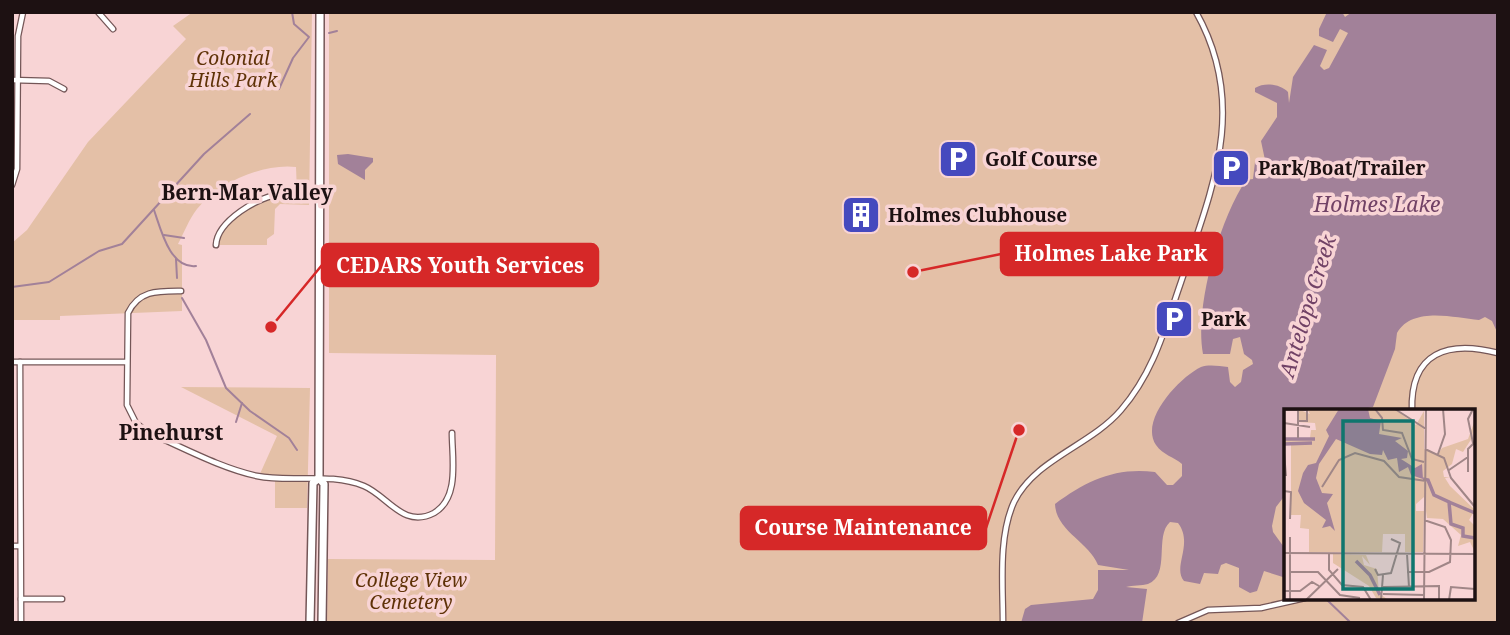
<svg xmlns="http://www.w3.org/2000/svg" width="1510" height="635" font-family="'Noto Serif',serif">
<rect width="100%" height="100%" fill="#f8d4d5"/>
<!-- green -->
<g fill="#e4c0a7" fill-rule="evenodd">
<path d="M193 12H312L309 205 280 204 275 209 274 234 267 239V245H216C218 212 270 197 297 193L296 167C263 163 218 183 197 209 189 219 184 233 178 244L182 245V311L60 316V320H12V243L27 230 88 142 186 39 173 26Z"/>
<path d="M329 12H1498V623H327L328 559 495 560 496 359V355L329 353ZM1286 411H1473V598H1286Z"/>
<polygon points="181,387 310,388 307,508 275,508 275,478 259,476 277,436"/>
</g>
<!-- water -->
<g fill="#a28199">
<path d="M1327 12H1342L1345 17 1352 12H1498V334L1492 321 1485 317 1479 320C1454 318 1413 306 1397 333L1395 349 1373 407 1353 411H1286V494L1276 507 1272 526 1273 532 1286 550V578L1264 571 1257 591 1250 593 1239 587V568L1226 563 1221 565 1218 574 1204 573 1200 584 1184 581C1172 567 1194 544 1178 523L1170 522C1154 536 1171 575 1148 584 1142 586 1132 585 1126 587L1147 589 1142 623H1021L1025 609 1031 605 1093 599 1098 590V570H1129L1098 565C1089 542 1056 531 1055 504 1086 481 1115 467 1155 472L1167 485H1173L1182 476V464C1174 457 1163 455 1156 445 1139 420 1180 377 1201 367 1209 364 1219 366 1228 367L1230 382 1235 387 1241 382 1243 370 1253 364 1252 360 1244 354 1240 337 1233 339 1230 354H1203C1194 306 1220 219 1246 180L1253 179 1255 162 1265 160 1261 141 1277 117V103L1255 92V88C1265 82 1280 84 1288 92L1289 103 1293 77 1314 45 1327 50 1320 66 1324 70 1329 68 1348 33 1340 29 1333 42 1319 36V29Z"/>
<polygon points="348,154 373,158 373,162 365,170 365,180 338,164 337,155"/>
</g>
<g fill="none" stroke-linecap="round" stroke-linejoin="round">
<!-- stream -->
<g stroke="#a28199" stroke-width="2">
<polyline points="329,33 337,31"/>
<polyline points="279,89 293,58 309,37 294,24 292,12"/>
<path d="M154 210C161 230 170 269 196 266"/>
<polyline points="164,235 184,238"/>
<polyline points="176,259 177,278"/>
<polyline points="12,287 49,282 99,251 122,244 204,154 250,114"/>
<polyline points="182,298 206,340 226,388 250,411 289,438 297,450"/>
<polyline points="236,422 242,403"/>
<polyline points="1325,598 1351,623"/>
</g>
<!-- street casing -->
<g stroke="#745657" stroke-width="7">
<g id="street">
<polyline points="98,12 113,29"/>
<polyline points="12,80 49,81 64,89"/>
<polyline points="12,185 17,169 18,36 23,12"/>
<path d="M216 245C217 221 259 196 281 194 294 192 308 193 320 193"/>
<path d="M181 291C158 291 139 290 128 313L127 405 136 423 147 432C182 447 220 468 257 476 291 483 330 472 364 486 388 496 403 529 434 513 460 498 452 458 452 433"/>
<polyline points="12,362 126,362"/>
<polyline points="20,362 21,623"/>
<path d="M1412 411C1410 352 1448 340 1498 353"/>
<polyline points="12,546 20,546"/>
<polyline points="21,599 62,599"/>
<path d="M1003 623C1003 585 998 537 1014 502 1035 459 1090 446 1121 410 1154 372 1165 328 1181 282 1212 189 1249 106 1196 12"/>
<polyline points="1178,623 1208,610 1261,608 1305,598"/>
</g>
</g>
<!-- secondary casing -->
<g stroke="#745657" stroke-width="10">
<g id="secondary">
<polyline points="320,12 319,478 324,484 322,623"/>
<polyline points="310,623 313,483 319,478"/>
</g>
</g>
<!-- street -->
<use href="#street" stroke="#fff" stroke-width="4.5"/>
<!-- secondary -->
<use href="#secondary" stroke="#fff" stroke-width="7"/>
</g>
<!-- icons -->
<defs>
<g id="parking-square" transform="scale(2.0125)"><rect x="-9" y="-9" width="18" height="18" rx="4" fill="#4549be" stroke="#f8d4d5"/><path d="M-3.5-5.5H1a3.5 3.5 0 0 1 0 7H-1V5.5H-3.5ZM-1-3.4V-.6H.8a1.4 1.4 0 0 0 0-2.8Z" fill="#fff"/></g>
<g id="building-square" transform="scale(2.0125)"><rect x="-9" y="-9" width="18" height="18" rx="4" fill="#4549be" stroke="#f8d4d5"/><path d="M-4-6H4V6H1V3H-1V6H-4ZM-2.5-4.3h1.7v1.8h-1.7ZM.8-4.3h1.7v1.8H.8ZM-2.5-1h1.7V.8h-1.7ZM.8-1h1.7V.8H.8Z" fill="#fff"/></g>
</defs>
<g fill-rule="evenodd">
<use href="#parking-square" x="958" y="159"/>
<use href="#parking-square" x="1231" y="168"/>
<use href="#building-square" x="861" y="215"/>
<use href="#parking-square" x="1174" y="319"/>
</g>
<g text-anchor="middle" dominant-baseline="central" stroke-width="7" stroke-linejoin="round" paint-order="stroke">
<!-- park labels -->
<g font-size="19" font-style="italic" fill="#5f3207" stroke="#f8d4d5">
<text x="233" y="58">Colonial<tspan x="233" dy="22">Hills Park</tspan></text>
<text x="411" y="580">College View<tspan x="411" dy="22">Cemetery</tspan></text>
</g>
<!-- poi labels -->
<g font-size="19" font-weight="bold" fill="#1d1112" stroke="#f8d4d5" text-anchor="start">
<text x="985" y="159">Golf Course</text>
<text x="1258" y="168">Park/Boat/Trailer</text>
<text x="888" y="215">Holmes Clubhouse</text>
<text x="1201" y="319">Park</text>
</g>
<!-- neighbourhood labels -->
<g font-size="21" font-weight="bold" fill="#1d1112" stroke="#f8d4d5">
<text x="247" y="192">Bern-Mar Valley</text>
<text x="171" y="432">Pinehurst</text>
</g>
<!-- water labels -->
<g font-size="21" font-style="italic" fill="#714266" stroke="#f8d4d5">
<text x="1377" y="204">Holmes Lake</text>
<text transform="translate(1307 306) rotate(-73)">Antelope Creek</text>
</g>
</g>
<!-- overview -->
<g transform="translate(1284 409)">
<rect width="191" height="191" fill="#f8d4d5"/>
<path d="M14 0 26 5 23 0H111L132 16 140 2V40L154 45 158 39 184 30 191 11 188 29 179 43 172 40 168 55 159 62 160 68H166L161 69 166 77 191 101 185 111 191 117V143L186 133 174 137 177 126 159 110 143 109 140 88 132 95V102H140L139 143H121V125H99L98 143H25V120L16 119 17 106H7V36H0V29H26L27 21H32L31 14 14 13ZM49 145 82 146 86 156 78 147 80 156 93 160 95 184 104 191 92 189 85 177 49 154Z" fill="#e4c0a7"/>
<path d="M55 0H84L86 9 97 12 95 25 118 29 111 32 124 42 123 49 117 50 131 59 138 55 139 70 127 66 124 58 115 63 113 49 104 51 99 41 98 46 86 45 52 30 35 55 32 69 38 84 49 85 43 94 51 122 46 117 38 119 42 111 20 94 14 82 19 64 24 56 32 54 45 27 42 21Z" fill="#a28199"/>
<path fill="none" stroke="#a28199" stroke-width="3.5" d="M0 30H31M0 35 28 34M139 70 144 71 150 86 165 93 167 115 179 119V127L191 129M165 93 191 104M72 152 86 166 96 186"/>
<path fill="none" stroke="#a08687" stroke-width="2" d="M91 0 98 9 99 21 118 24 128 50 140 53M111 0 142 20M0 1H23V12H14M0 14 26 18M14 29V0M189 34 184 10 189 0M141 40 160 49 167 69 191 98M0 44 2 67M154 45 161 25 159 0M165 61 184 48M184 63V40L191 33M38 78 55 51 71 44 100 52 115 68 142 72M0 82 7 83 6 110M0 144 191 145M45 144V161L58 176 79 178 87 191M123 145 125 178M91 160 94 166 107 164 116 134 107 130M6 163H34L56 186 76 189M123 163H145L166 153 167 131 161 118 140 111M99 178 155 177V191M0 182H16L28 173 35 177M99 185 140 186M6 191V128M22 191 54 160M97 191 99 166M140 191 142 0M165 191 167 178 191 180"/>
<path fill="#0f766e" fill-opacity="0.15" stroke="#0f766e" stroke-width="3.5" d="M59 12H129V180H59Z"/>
<rect width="191" height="191" fill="none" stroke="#1d1112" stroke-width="3.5"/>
</g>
<!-- callouts -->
<path fill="none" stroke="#d62828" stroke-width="2.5" d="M913 272L1001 254M271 327L322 265M1019 430L986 528"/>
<g fill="#d62828" stroke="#f8d4d5" stroke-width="2.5">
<circle cx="913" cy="272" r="7"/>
<circle cx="271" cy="327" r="7"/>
<circle cx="1019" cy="430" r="7"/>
</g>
<g fill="#d62828" stroke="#d62828" stroke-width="2.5">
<rect x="1001" y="233" width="221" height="42" rx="7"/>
<rect x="322" y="244" width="276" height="42" rx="7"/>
<rect x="741" y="507" width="245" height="42" rx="7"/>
</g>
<g font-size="21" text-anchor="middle" font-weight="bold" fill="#fff">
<text x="1111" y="261">Holmes Lake Park</text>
<text x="460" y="273">CEDARS Youth Services</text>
<text x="863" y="535">Course Maintenance</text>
</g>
<!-- border -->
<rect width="1510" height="635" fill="none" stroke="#1d1112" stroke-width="28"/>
</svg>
